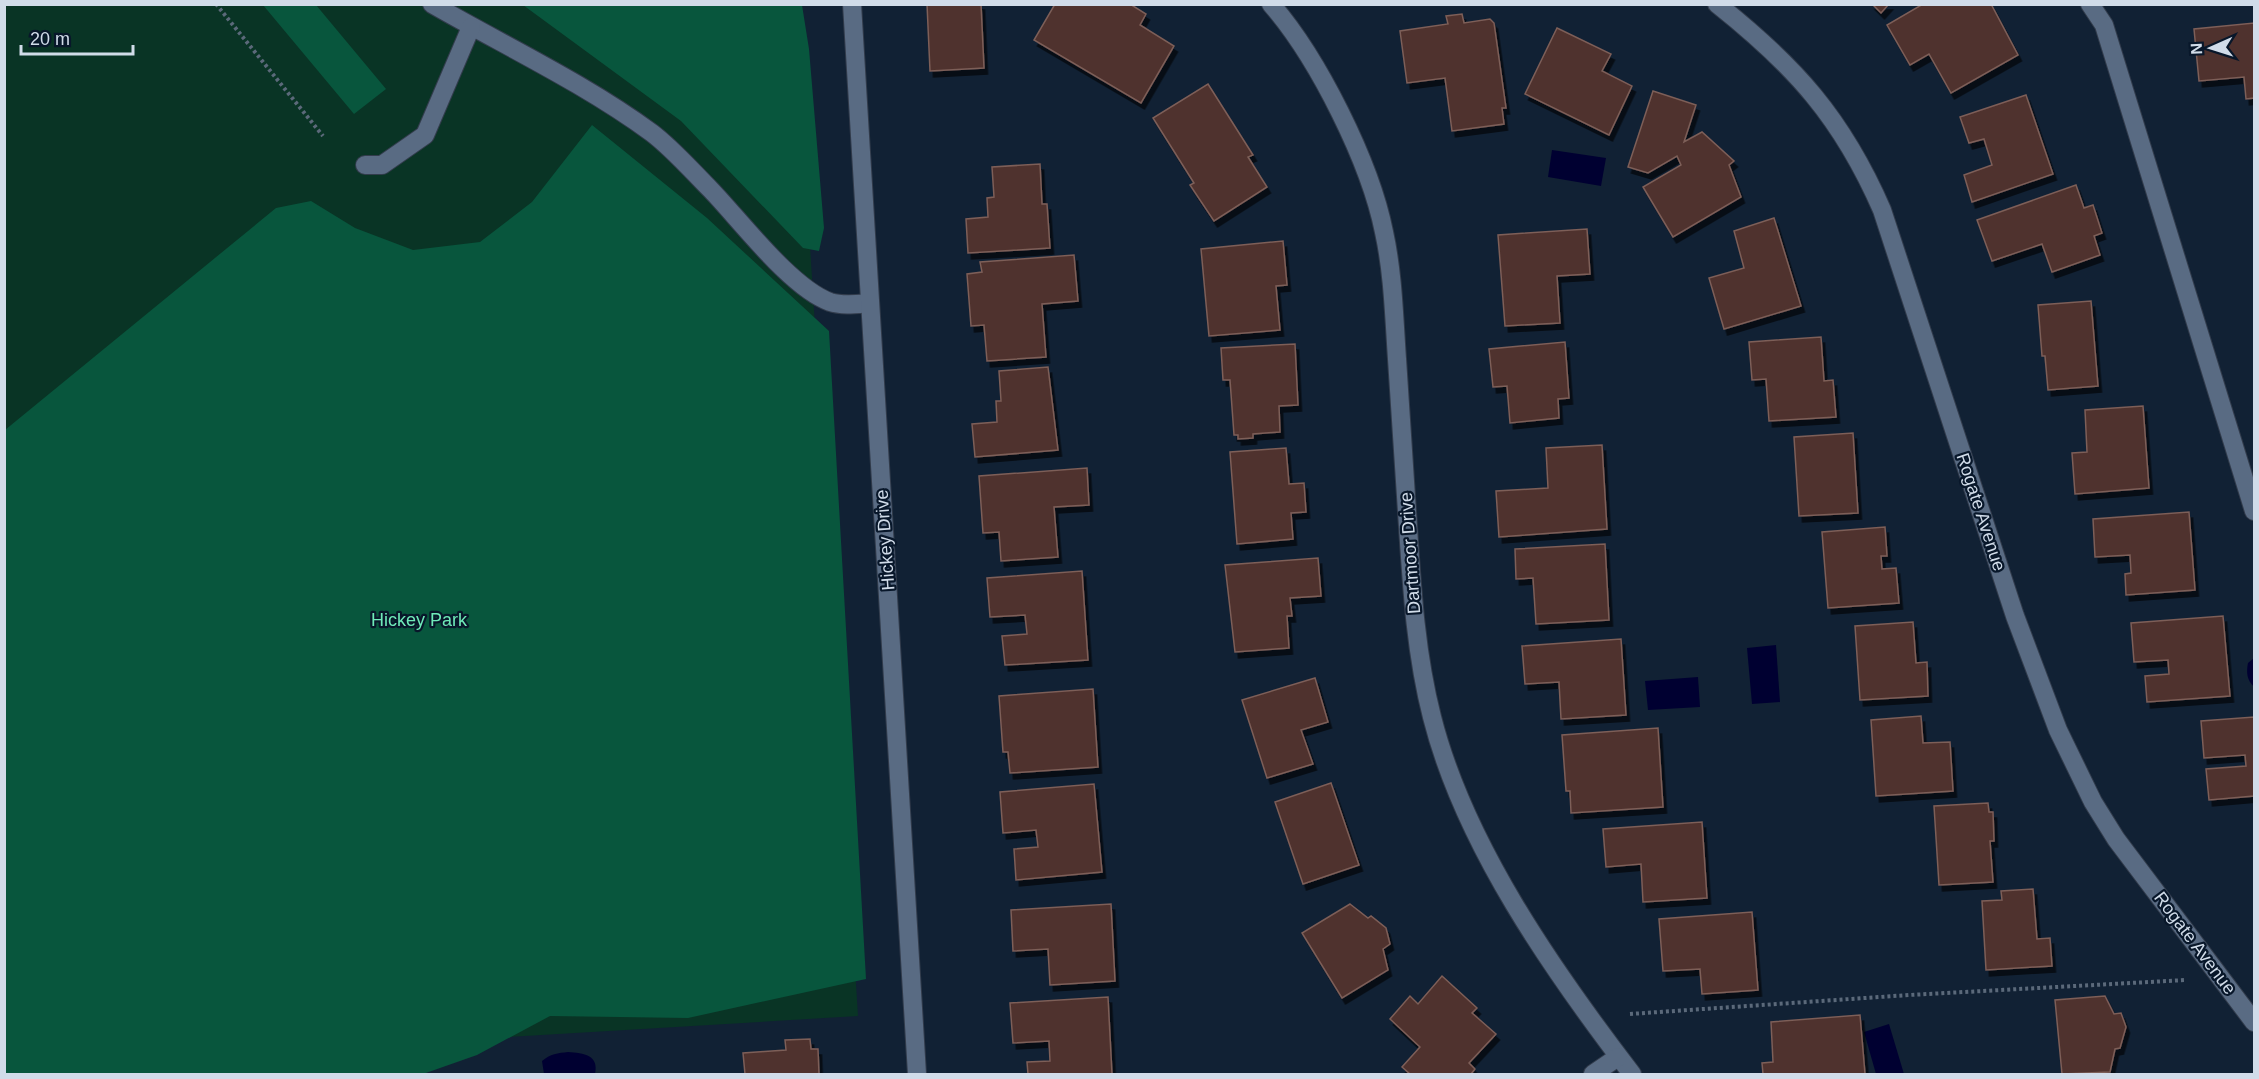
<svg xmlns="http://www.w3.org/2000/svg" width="2259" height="1079" font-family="Arial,sans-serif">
<defs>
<filter id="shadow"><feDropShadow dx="3.5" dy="6" stdDeviation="0" flood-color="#0009"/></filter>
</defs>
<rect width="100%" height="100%" fill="#112134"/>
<!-- green -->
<polygon fill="#093425" points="5,5 795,5 858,1016 90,1062 5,950"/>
<!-- forest -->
<g fill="#08563d">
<polygon points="263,5 316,5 386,89 354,114"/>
<polygon points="523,5 802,5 809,49 824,228 819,251 803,248 681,121"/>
<polygon points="592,125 707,218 829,331 866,979 688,1018 550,1016 477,1055 423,1074 5,1074 5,430 276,208 311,201 355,228 413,250 480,242 532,202"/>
</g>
<!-- water -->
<g fill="#000031">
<polygon points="1552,150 1606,158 1601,186 1548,177"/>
<polygon points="1776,645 1780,702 1752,704 1747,648"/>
<path d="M2254 658V687C2247 680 2246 673 2248 663Z"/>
<polygon points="1698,677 1700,707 1648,710 1645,681"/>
<polygon points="1889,1024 1904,1074 1876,1074 1864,1032"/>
<path d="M568 1052C584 1053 599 1055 595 1074H544L542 1061C550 1054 558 1053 568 1052Z"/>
</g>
<!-- building -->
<g fill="#4f322d" stroke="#7d5e58" stroke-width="1.5" filter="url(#shadow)">
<polygon points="927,4 981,4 984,68 930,71"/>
<polygon points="1055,4 1130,4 1146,14 1140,25 1174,46 1141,103 1034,40"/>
<polygon points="1872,4 1889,4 1881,13"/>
<polygon points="1923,4 1991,4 2018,55 1951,93 1929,54 1910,65 1887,25"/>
<polygon points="1462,14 1464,23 1490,19 1494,23 1506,108 1502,108 1504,124 1452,131 1445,78 1407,83 1400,31 1448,24 1446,16"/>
<polygon points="2254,23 2254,98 2246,99 2244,77 2199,81 2194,29"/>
<polygon points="1557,28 1611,54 1602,71 1632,86 1609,135 1525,94"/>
<polygon points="1208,84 1253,155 1248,157 1267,187 1214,221 1190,185 1194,183 1153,118"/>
<polygon points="1653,91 1696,105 1684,142 1702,132 1734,161 1729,165 1741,197 1673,237 1643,187 1681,165 1677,156 1648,173 1628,167"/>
<polygon points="2026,95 2053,174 1972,202 1964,175 1992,165 1984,139 1969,143 1960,117"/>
<polygon points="1040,164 1042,204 1047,204 1050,248 968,253 966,219 988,217 987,198 994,197 992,167"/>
<polygon points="2076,185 2084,208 2093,205 2102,233 2094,236 2100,255 2052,272 2042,244 1992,261 1977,220"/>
<polygon points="1774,218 1801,306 1724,329 1709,278 1744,268 1734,231"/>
<polygon points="1587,229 1590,274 1557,276 1560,323 1505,326 1498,235"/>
<polygon points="1283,241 1287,285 1276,286 1280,330 1209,336 1201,249"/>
<polygon points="1074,255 1078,301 1042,304 1046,357 987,361 984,325 971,326 967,274 982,272 980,262"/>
<polygon points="2091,301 2098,386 2048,390 2045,356 2042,356 2038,305"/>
<polygon points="1821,337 1824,381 1833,380 1836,417 1769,421 1766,379 1752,380 1749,342"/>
<polygon points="1565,342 1569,398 1558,399 1559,418 1510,423 1507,386 1493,387 1489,349"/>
<polygon points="1295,344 1298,405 1279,406 1280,432 1253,434 1253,438 1238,439 1238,435 1234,435 1230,380 1223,380 1221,348"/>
<polygon points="1048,367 1058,450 975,457 972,424 997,422 996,401 1001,401 999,371"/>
<polygon points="2143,406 2149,488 2075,494 2072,453 2087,452 2085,410"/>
<polygon points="1853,433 1858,513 1799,516 1794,437"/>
<polygon points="1602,445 1607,529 1499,537 1496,491 1548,488 1546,448"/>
<polygon points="1286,448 1289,484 1304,483 1306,512 1291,513 1293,539 1237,544 1230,452"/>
<polygon points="1087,468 1089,505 1054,507 1058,557 1001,561 999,532 983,533 979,476"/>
<polygon points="2189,512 2195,590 2126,595 2125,574 2131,573 2130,555 2095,557 2093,519"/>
<polygon points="1885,527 1887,556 1881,556 1882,569 1896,568 1899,603 1828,608 1822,532"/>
<polygon points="1605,544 1609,620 1536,624 1533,578 1516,579 1515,549"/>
<polygon points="1318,558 1321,596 1290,598 1292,616 1287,616 1289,648 1235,652 1225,565"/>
<polygon points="1082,571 1088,660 1005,665 1002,636 1027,634 1025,615 990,617 987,578"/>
<polygon points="2223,616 2230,696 2147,702 2145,676 2169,674 2168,660 2134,662 2131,623"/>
<polygon points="1913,622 1916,663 1927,662 1928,696 1860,700 1855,626"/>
<polygon points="1621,639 1626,715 1561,719 1559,682 1525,684 1522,646"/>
<polygon points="1315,678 1328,722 1301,730 1313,764 1267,778 1242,700"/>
<polygon points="1093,689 1098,767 1010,773 1008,752 1003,752 999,696"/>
<polygon points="1921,716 1923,743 1950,742 1953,791 1876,796 1871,720"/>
<polygon points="2254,717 2254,796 2209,800 2206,769 2246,766 2245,755 2204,758 2201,721"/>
<polygon points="1658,728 1663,807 1571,813 1570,791 1566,791 1562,735"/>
<polygon points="1331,783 1359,865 1303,884 1275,802"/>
<polygon points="1094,784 1102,872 1016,880 1014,849 1038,847 1036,830 1003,833 1000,792"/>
<polygon points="1988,803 1989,812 1993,812 1994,841 1990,841 1993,882 1939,885 1934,806"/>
<polygon points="1702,822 1707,898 1643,902 1641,864 1606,867 1603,829"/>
<polygon points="2033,889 2037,939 2050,938 2052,966 1986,970 1982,901 2002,900 2001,891"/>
<polygon points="1111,904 1115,981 1050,985 1048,949 1013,951 1011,910"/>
<polygon points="1350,904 1368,918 1371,916 1386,928 1390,944 1383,949 1388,970 1342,998 1302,933"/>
<polygon points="1752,912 1758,990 1702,994 1700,969 1663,971 1659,919"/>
<polygon points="1442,976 1477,1008 1472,1013 1496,1034 1469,1063 1475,1069 1471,1074 1410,1074 1402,1067 1420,1047 1390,1019 1410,996 1418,1004"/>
<polygon points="2105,996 2114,1014 2121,1013 2126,1027 2120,1048 2115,1049 2110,1072 2062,1074 2055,1000"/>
<polygon points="1108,997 1112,1074 1028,1074 1027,1062 1050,1061 1049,1041 1013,1043 1010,1003"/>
<polygon points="1860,1015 1865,1074 1763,1074 1762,1063 1773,1062 1771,1022"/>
<polygon points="810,1039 811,1049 818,1049 819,1074 745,1074 743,1053 786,1050 785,1040"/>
</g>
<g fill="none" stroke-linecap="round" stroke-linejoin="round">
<!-- minor casing -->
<g stroke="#323c4c" stroke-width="20">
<g id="minor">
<path d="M432 4C505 46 584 83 652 133 673 149 692 171 711 190 740 220 791 288 830 302 842 306 857 304 870 303"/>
<polyline points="852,4 917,1074"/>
<path d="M1271 4C1318 58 1370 162 1384 232 1393 273 1394 316 1397 359 1401 415 1404 471 1408 527 1412 590 1416 655 1432 717 1464 844 1553 971 1632 1074"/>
<path d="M1717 4C1795 66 1842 118 1882 210L2015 616 2058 730 2093 802 2116 839 2254 1022"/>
<polyline points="2090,4 2104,25 2254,511"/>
<polyline points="365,165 382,165 425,135 471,27"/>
<polyline points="1593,1074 1618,1057"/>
</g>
</g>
<!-- path -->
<g stroke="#5b697a" stroke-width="4" stroke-dasharray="3 3" stroke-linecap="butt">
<polyline points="216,4 323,136"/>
<polyline points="1630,1014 1909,995 2186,980"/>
</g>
<!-- minor -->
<use href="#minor" stroke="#596b83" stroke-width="18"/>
</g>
<g text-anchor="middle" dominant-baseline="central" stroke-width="4.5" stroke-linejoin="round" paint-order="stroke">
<!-- street labels -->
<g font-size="18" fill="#d1dce9" stroke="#08172a">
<text transform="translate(1981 512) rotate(72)">Rogate Avenue</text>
<text transform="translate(885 540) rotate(-94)">Hickey Drive</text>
<text transform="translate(1410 553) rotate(-94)">Dartmoor Drive</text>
<text transform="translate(2195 943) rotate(53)">Rogate Avenue</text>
</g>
<!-- park labels -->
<g font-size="18" fill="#6feab8" stroke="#08172a">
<text x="419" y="620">Hickey Park</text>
</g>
</g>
<!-- border -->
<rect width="2259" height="1079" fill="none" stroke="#d1dce9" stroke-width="12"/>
<!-- north arrow -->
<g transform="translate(2211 48) rotate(267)" stroke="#08172a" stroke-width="4.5" paint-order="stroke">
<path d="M0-4.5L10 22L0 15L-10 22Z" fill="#d1dce9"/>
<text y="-9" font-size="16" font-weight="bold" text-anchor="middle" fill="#d1dce9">N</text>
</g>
<!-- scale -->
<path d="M21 45v9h112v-9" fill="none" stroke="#d1dce9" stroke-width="3"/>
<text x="30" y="45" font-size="18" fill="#d1dce9" stroke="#08172a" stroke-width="4.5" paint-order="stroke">20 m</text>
</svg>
